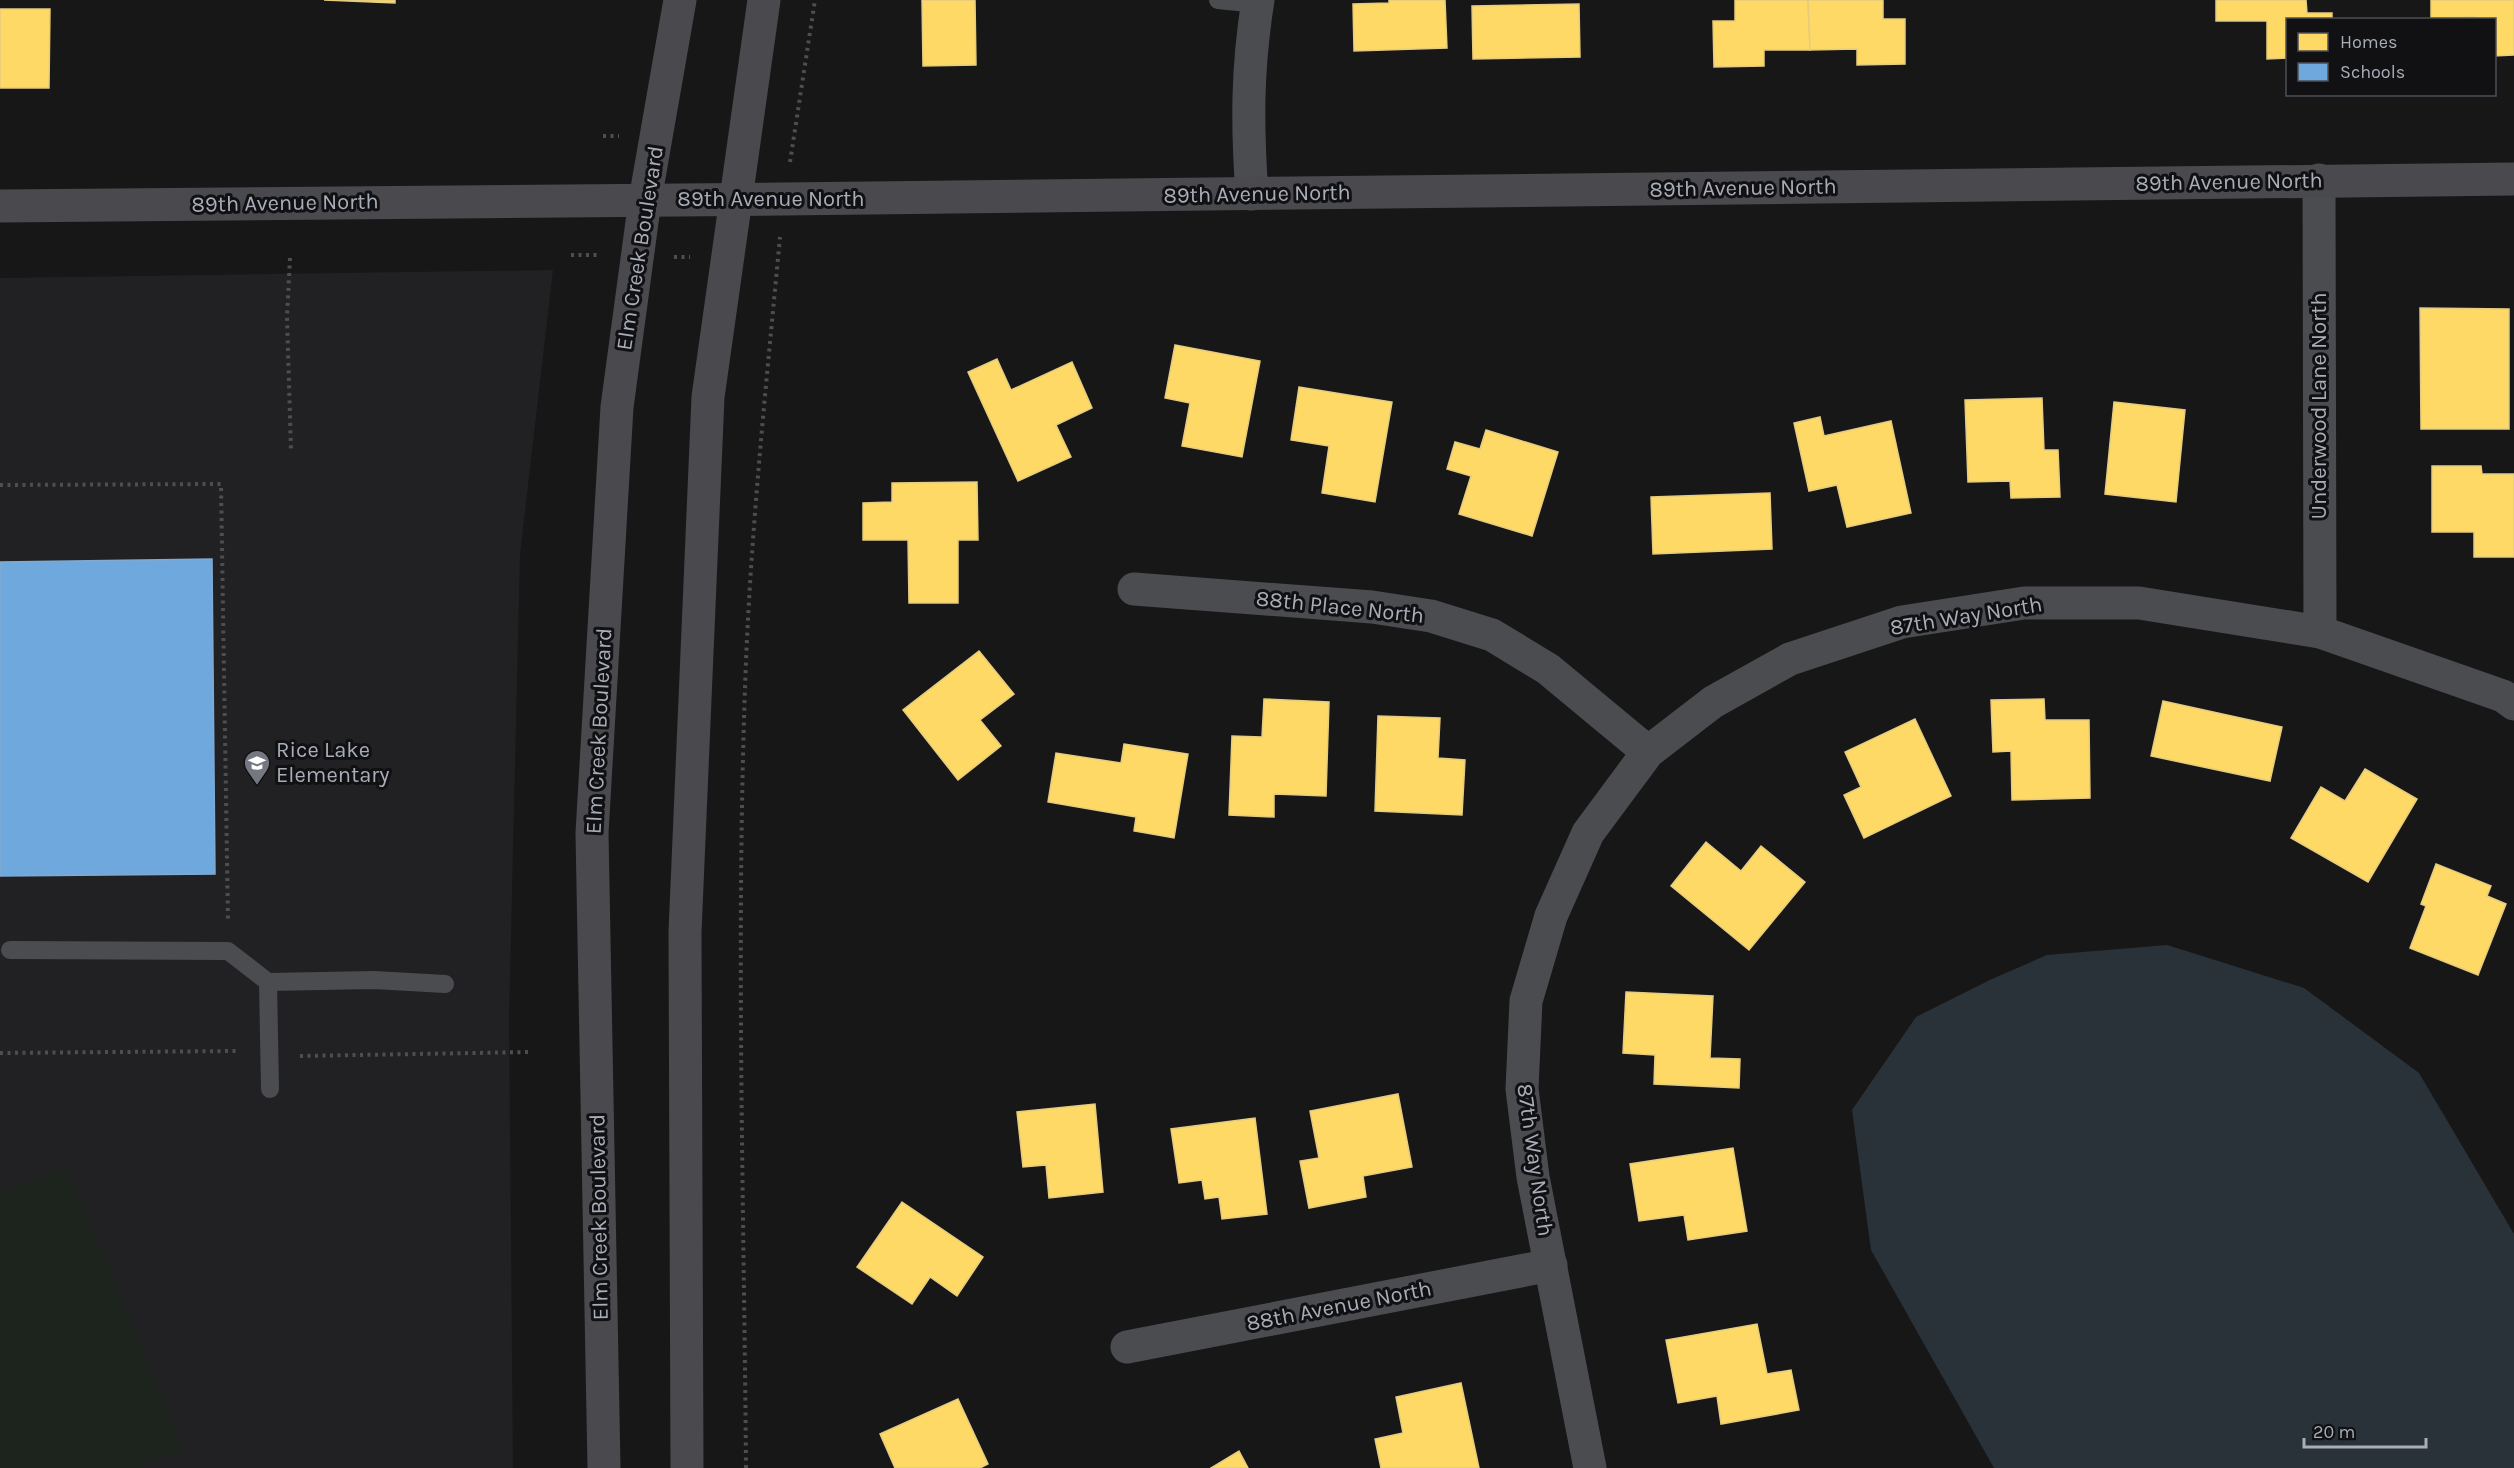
<svg xmlns="http://www.w3.org/2000/svg" width="2514" height="1468" font-family="Karla,sans-serif">
<rect width="100%" height="100%" fill="#171717"/>
<!-- built -->
<polygon fill="#212123" points="553,270 520,554 509,1018 513,1468 0,1468 0,278"/>
<!-- green -->
<polygon fill="#1d241e" points="66,1166 184,1449 137,1468 0,1468 0,1193"/>
<!-- water -->
<polygon fill="#2a3239" points="2167,945 2304,988 2419,1073 2514,1234 2514,1468 1994,1468 1871,1250 1852,1110 1916,1017 1992,979 2047,955"/>
<!-- homes -->
<g fill="#ffd966" stroke="#e5cc7f" stroke-width="1.5">
<polygon points="324,0 395,0 395,3"/>
<polygon points="922,0 975,0 976,65 923,66"/>
<polygon points="1389,0 1445,0 1447,48 1354,51 1353,4 1389,3"/>
<polygon points="1735,0 1808,0 1810,50 1764,50 1764,66 1714,67 1713,21 1735,21"/>
<polygon points="1808,0 1883,0 1883,19 1905,19 1905,64 1857,65 1857,49 1810,50"/>
<polygon points="2216,0 2306,0 2307,13 2332,13 2332,20 2288,20 2288,58 2267,59 2267,21 2216,21"/>
<polygon points="2431,0 2514,0 2514,55 2494,56 2494,20 2475,20 2475,17 2431,18"/>
<polygon points="1579,4 1580,57 1473,59 1472,6"/>
<polygon points="0,9 50,9 49,88 0,88"/>
<polygon points="2420,308 2509,309 2509,429 2421,429"/>
<polygon points="1175,345 1260,361 1242,457 1182,446 1190,403 1165,398"/>
<polygon points="997,359 1011,390 1072,362 1092,408 1056,425 1071,457 1018,481 968,372"/>
<polygon points="1299,387 1392,402 1375,502 1322,493 1329,446 1291,440"/>
<polygon points="2042,398 2044,450 2058,450 2060,497 2011,498 2010,481 1968,482 1965,400"/>
<polygon points="2114,402 2185,410 2176,502 2105,494"/>
<polygon points="1820,417 1824,436 1891,421 1911,513 1847,527 1837,485 1809,491 1794,423"/>
<polygon points="1486,430 1558,452 1532,536 1459,514 1471,476 1447,469 1455,442 1480,449"/>
<polygon points="2432,466 2481,466 2482,474 2514,474 2514,557 2474,557 2474,532 2432,532"/>
<polygon points="977,482 978,540 958,540 958,603 909,603 908,540 863,540 863,503 892,502 892,483"/>
<polygon points="1770,493 1772,549 1653,554 1651,497"/>
<polygon points="979,651 1014,694 980,720 1001,746 958,780 903,710"/>
<polygon points="1264,699 1329,702 1326,796 1274,794 1274,817 1229,815 1232,736 1262,737"/>
<polygon points="2044,699 2045,720 2089,720 2090,798 2012,800 2011,751 1993,752 1991,700"/>
<polygon points="2163,701 2282,727 2270,781 2151,756"/>
<polygon points="1378,716 1440,718 1438,758 1465,760 1462,815 1375,811"/>
<polygon points="1915,719 1951,796 1864,838 1844,795 1861,787 1845,752"/>
<polygon points="1124,744 1188,754 1174,838 1134,831 1136,817 1048,802 1056,753 1121,763"/>
<polygon points="2365,769 2417,799 2368,882 2291,838 2321,787 2345,801"/>
<polygon points="1706,842 1741,871 1761,846 1805,882 1749,950 1671,886"/>
<polygon points="2436,864 2491,886 2487,896 2506,904 2478,975 2410,948 2426,906 2421,904"/>
<polygon points="1626,992 1713,996 1710,1058 1740,1059 1739,1088 1654,1084 1655,1055 1623,1053"/>
<polygon points="1398,1094 1412,1167 1363,1176 1366,1197 1309,1208 1300,1161 1319,1158 1310,1111"/>
<polygon points="1095,1104 1103,1192 1049,1198 1046,1165 1023,1167 1017,1112"/>
<polygon points="1255,1118 1267,1214 1222,1219 1219,1197 1205,1199 1202,1180 1179,1183 1171,1129"/>
<polygon points="1733,1148 1747,1231 1688,1240 1684,1215 1639,1221 1630,1164"/>
<polygon points="902,1202 983,1257 957,1296 930,1277 912,1304 857,1267"/>
<polygon points="1757,1324 1767,1374 1791,1370 1799,1410 1721,1424 1717,1396 1678,1403 1666,1340"/>
<polygon points="1461,1383 1479,1468 1381,1468 1375,1439 1403,1433 1396,1397"/>
<polygon points="958,1399 988,1464 980,1468 895,1468 880,1434"/>
<polygon points="1239,1451 1248,1468 1211,1468"/>
</g>
<!-- schools -->
<polygon fill="#6fa8dc" stroke="#80aad1" stroke-width="1.5" points="212,559 215,874 0,876 0,562"/>
<g fill="none" stroke-linecap="round" stroke-linejoin="round">
<!-- path -->
<g stroke="#4d4e52" stroke-width="4" stroke-dasharray="3 4.5" stroke-linecap="butt">
<polyline points="603,136 619,136"/>
<polyline points="790,162 815,0"/>
<polyline points="571,255 600,255"/>
<polyline points="674,257 690,257"/>
<polyline points="290,258 287,317 291,450"/>
<polyline points="0,485 221,484 228,922"/>
<polyline points="0,1053 239,1051"/>
<polyline points="300,1056 531,1052"/>
<path d="M746 1468C744 1208 736 948 745 688 750 537 766 387 780 237"/>
</g>
<!-- lane -->
<g stroke="#4b4c50" stroke-width="18">
<polyline points="1218,0 1258,4"/>
<polyline points="10,950 228,951 268,982 374,980 445,984"/>
<polyline points="268,982 270,1089"/>
</g>
<!-- street -->
<g stroke="#4b4c50" stroke-width="33">
<polyline points="2319,180 2320,632"/>
<path d="M1252 194C1247 125 1247 69 1258 0"/>
<polyline points="1134,589 1372,607 1431,616 1492,635 1548,669 1648,752"/>
<polyline points="1127,1347 1551,1265"/>
<polyline points="1590,1468 1533,1177 1522,1089 1526,1001 1551,916 1588,833 1648,752 1713,702 1790,659 1902,622 2024,603 2139,603 2320,632 2503,696 2514,704"/>
</g>
<!-- secondary -->
<g stroke="#4a4a4e" stroke-width="33">
<polyline points="0,206 783,199 2514,179"/>
<polyline points="604,1468 592,833 617,407 645,200 680,0"/>
<polyline points="687,1468 685,932 708,397 764,0"/>
</g>
</g>
<!-- icons -->
<defs>
<g id="school-pin" transform="scale(1.35)"><path d="M0 17L-7.5 6A9.5 9.5 0 1 1 7.5 6Z" fill="#757880" stroke="#111113"/><path d="M0-5L7-2L0 1L-7-2ZM-4 1L0 2.5L4 1V4Q0 6-4 4Z" fill="#fff"/></g>
</defs>
<g fill-rule="evenodd">
<use href="#school-pin" x="257" y="763"/>
</g>
<g text-anchor="middle" dominant-baseline="central" stroke-width="6" stroke-linejoin="round" paint-order="stroke">
<!-- street labels -->
<g font-size="22" fill="#a8adb8" stroke="#111113">
<text transform="translate(2229 182) rotate(-1)">89th Avenue North</text>
<text transform="translate(1743 188) rotate(-1)">89th Avenue North</text>
<text transform="translate(1257 194) rotate(-1)">89th Avenue North</text>
<text x="771" y="199">89th Avenue North</text>
<text transform="translate(285 203) rotate(-1)">89th Avenue North</text>
<text transform="translate(640 248) rotate(-81)">Elm Creek Boulevard</text>
<text transform="translate(2319 406) rotate(-90)">Underwood Lane North</text>
<text transform="translate(1340 607) rotate(6)">88th Place North</text>
<text transform="translate(1966 616) rotate(-9)">87th Way North</text>
<text transform="translate(599 731) rotate(-87)">Elm Creek Boulevard</text>
<text transform="translate(1535 1160) rotate(82)">87th Way North</text>
<text transform="translate(599 1217) rotate(-91)">Elm Creek Boulevard</text>
<text transform="translate(1339 1306) rotate(-11)">88th Avenue North</text>
</g>
<!-- poi labels -->
<g font-size="22" fill="#a8adb8" stroke="#111113" text-anchor="start">
<text x="276" y="750">Rice Lake<tspan x="276" dy="25">Elementary</tspan></text>
</g>
</g>
<!-- legend -->
<rect x="2286" y="18" width="210" height="78" fill="#111113" stroke="#4d4f55" stroke-width="1.5"/>
<rect x="2298" y="33" width="30" height="18" fill="#ffd966" stroke="#4d4f55" stroke-width="1.5"/>
<text x="2340" y="48" font-size="18" fill="#a8adb8">Homes</text>
<rect x="2298" y="63" width="30" height="18" fill="#6fa8dc" stroke="#4d4f55" stroke-width="1.5"/>
<text x="2340" y="78" font-size="18" fill="#a8adb8">Schools</text>
<!-- scale -->
<path d="M2304 1438v9h122v-9" fill="none" stroke="#a8adb8" stroke-width="3"/>
<text x="2313" y="1438" font-size="18" fill="#a8adb8" stroke="#111113" stroke-width="4.5" paint-order="stroke">20 m</text>
</svg>
